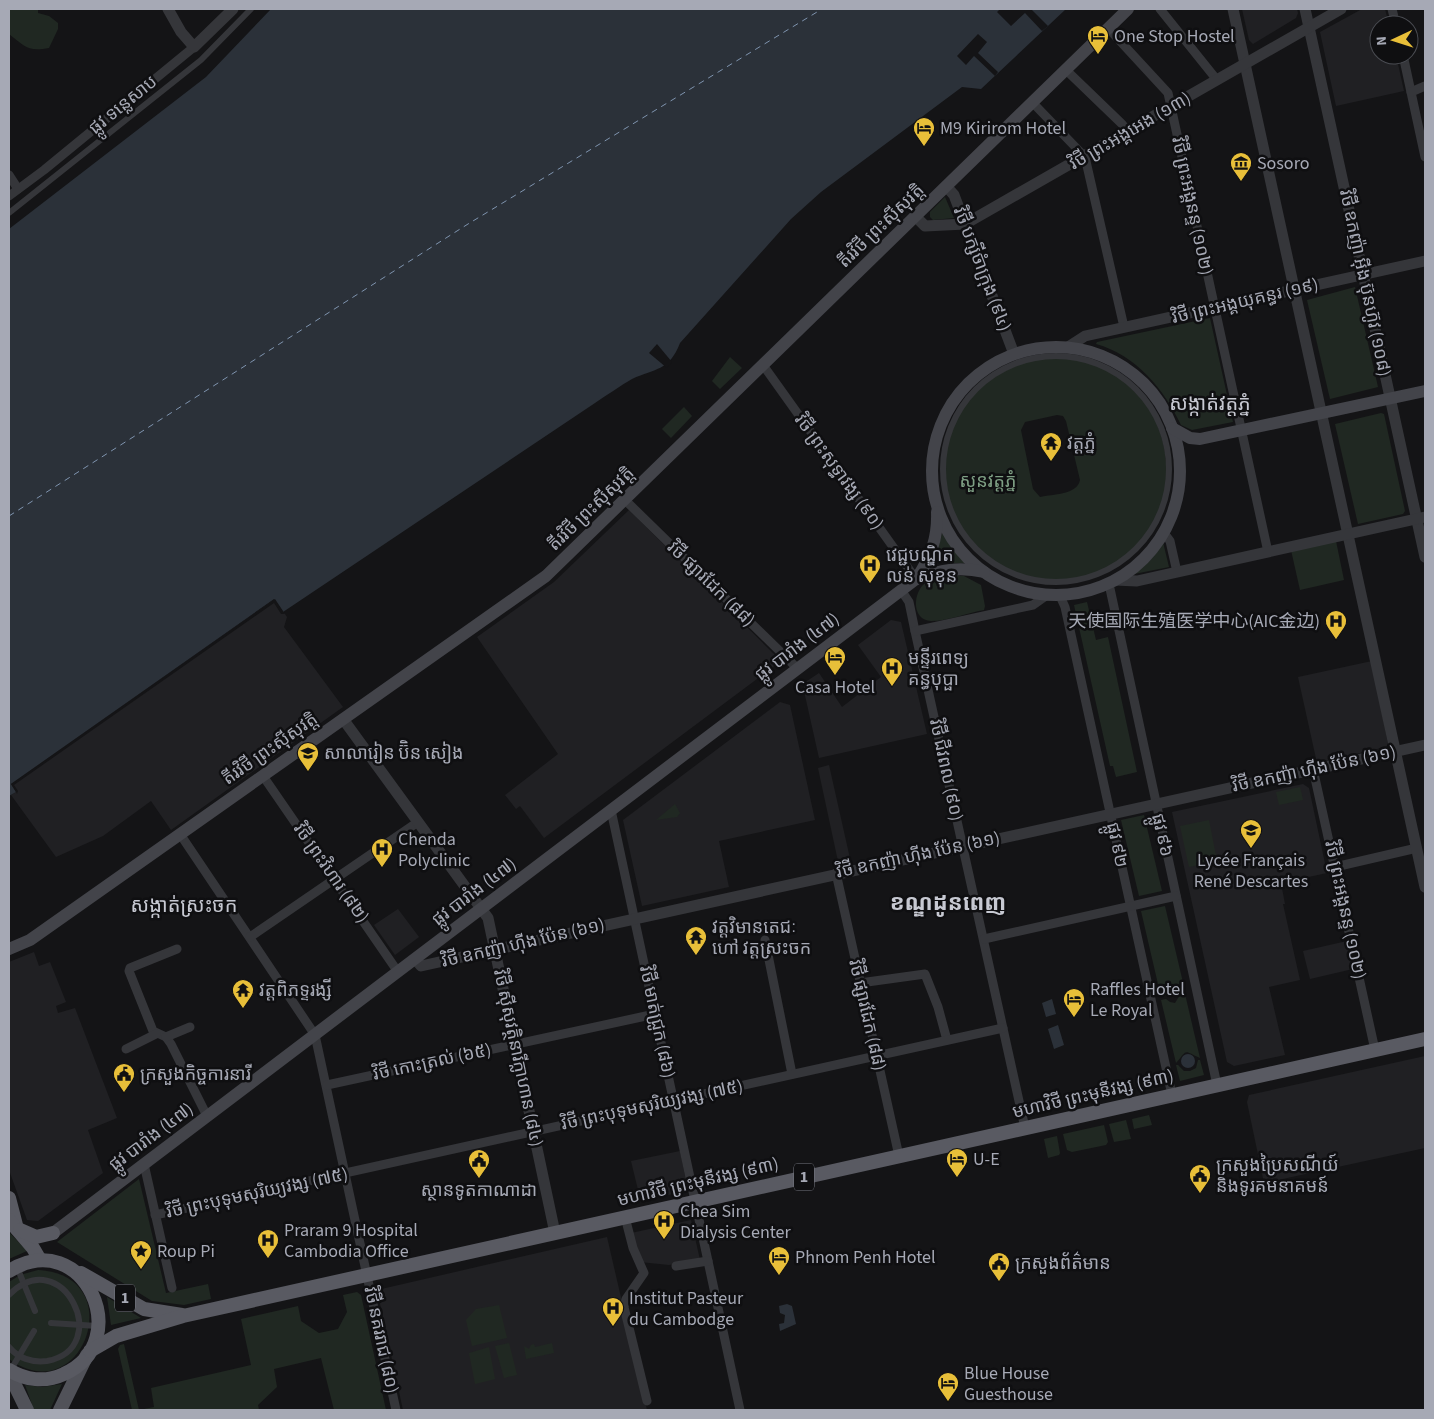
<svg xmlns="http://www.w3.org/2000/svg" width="1434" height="1419" font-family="'Source Sans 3','Noto Sans SC','Noto Sans Khmer',sans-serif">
<rect width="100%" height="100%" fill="#141416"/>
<!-- built -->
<g fill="#202023">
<polygon points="1242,9 1297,9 1298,13 1296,18 1253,44 1249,40"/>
<polygon points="1362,9 1385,9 1389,25 1379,25 1379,55 1396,55 1404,91 1336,106 1320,32"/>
<polygon points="629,510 781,661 544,838 520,806 516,809 505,795 558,754 477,637 554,582"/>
<polygon points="275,599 287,617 284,627 343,707 171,830 151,801 103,836 56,857 11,795 16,792 11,784"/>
<polygon points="891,620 901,622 927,734 819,758 804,691 804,683 819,673 842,707 881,677 858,645"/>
<polygon points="1372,661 1388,744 1386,747 1317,763 1298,677"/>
<polygon points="780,702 790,705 815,820 719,841 729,887 642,906 623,820"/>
<polygon points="829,765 851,863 839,866 818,768"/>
<polygon points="1303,784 1309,788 1327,873 1281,883 1285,904 1283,904 1300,980 1269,987 1285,1055 1234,1066 1227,1062 1172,812"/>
<polygon points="398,909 419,937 395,955 374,925"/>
<polygon points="1347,941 1353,969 1310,979 1303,951"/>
<polygon points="34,952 39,966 50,962 66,1002 56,1006 58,1013 75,1008 117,1118 88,1130 103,1173 38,1221 27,1220 9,1170 9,962"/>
<polygon points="1425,1056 1425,1148 1264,1183 1247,1102 1249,1095"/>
<polygon points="680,1151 688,1190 641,1202 631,1161"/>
<polygon points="691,1220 700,1260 669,1265 640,1262 631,1233"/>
<polygon points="607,1237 647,1410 403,1410 377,1290"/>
</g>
<!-- green -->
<g fill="#202822" fill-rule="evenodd">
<path d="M9 9H38V13L49 16 58 23V29L49 48C27 52 25 46 9 34Z"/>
<polygon points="945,197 954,218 933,220 930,217 930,212"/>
<polygon points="1355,287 1378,387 1330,399 1307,300"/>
<path d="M1210 318 1233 422 1192 430 1181 425C1164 389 1136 355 1096 344L1097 342Z"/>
<polygon points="730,357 742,368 720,389 712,381"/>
<path d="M1050 357C1202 361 1205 571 1061 582 1040 583 1018 577 1000 566 903 509 938 371 1050 357ZM1057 415 1063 416 1066 421 1080 480C1077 495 1053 494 1040 497L1033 489 1021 430 1025 422Z"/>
<polygon points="684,407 692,416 671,438 662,429"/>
<polygon points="1381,413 1384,414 1405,511 1403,514 1358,524 1335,424"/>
<polygon points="942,534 944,534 966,563 936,563 935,558"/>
<polygon points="1336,541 1344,580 1300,590 1291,550"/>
<polygon points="1163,542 1169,567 1134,574 1157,552"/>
<path d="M951 575 964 576 981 585 985 606 984 610C967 613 948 621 931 621 912 620 913 595 923 585 930 578 942 577 951 575Z"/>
<polygon points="1087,602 1096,640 1108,637 1137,772 1116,777 1113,766 1110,766 1074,605"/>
<polygon points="1300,787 1303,800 1279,805 1276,792"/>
<polygon points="675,804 680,813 677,817 656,820"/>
<polygon points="1144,815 1162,891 1139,896 1121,820"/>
<polygon points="1209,820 1217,861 1189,867 1180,826"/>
<polygon points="1165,906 1185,991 1180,992 1171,988 1166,996 1161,997 1141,911"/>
<path d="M1185 994 1200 1058C1183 1050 1188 1049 1176 1063L1161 1000 1166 999 1170 1002 1175 1003 1180 995Z"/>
<polygon points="1198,1060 1200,1060 1204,1075 1180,1081 1176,1065 1178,1065 1184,1071 1190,1071 1196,1068"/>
<polygon points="1149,1115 1152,1125 1134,1129 1132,1119"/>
<polygon points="1126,1120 1131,1139 1114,1142 1109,1124"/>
<polygon points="1104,1125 1108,1142 1106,1145 1072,1152 1067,1150 1063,1134"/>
<polygon points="1057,1136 1060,1153 1059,1155 1048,1158 1044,1139"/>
<polygon points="139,1179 166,1293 208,1284 211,1299 184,1305 152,1301 57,1242"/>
<polygon points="9,1232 27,1251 9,1259"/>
<path d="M38 1270C132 1275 82 1413 9 1359V1282L20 1275Z"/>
<polygon points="357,1292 361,1295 386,1410 334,1410 321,1358 274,1369 277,1387 258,1405 259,1410 132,1410 118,1349 120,1345 124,1344 139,1410 154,1407 151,1388 251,1365 241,1319 298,1306 301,1321 319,1333 338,1329 347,1312 343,1295"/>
<polygon points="107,1297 141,1318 111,1325"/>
<polygon points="499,1305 507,1338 472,1346 466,1320 476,1309"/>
<polygon points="509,1343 517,1375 504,1378 495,1346"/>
<polygon points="552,1343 554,1353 526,1359 524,1346 529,1349 531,1345 534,1344 535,1347"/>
<polygon points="489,1347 495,1379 475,1384 469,1353"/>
<polygon points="62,1384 50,1410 34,1410 25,1385 42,1387"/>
</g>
<!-- water -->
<g fill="#2b3139">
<path d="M271 9H1066L981 89 962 87 821 192 791 219 680 343C669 371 656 368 632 379 620 386 607 395 595 403L283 612 274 599 11 784 16 792 9 796V229L206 77Z"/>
<polygon points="1052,999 1056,1014 1046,1017 1042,1003"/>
<polygon points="1058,1025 1064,1045 1054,1049 1048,1029"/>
<circle cx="1188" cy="1061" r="7"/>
<polygon points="787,1304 792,1306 796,1324 780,1331 779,1324 784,1323 785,1315 780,1313 779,1306"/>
</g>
<!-- pier -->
<g fill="#141416">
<polygon points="1000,9 1031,9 1048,26 1042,31 1025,13 1011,26 997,12"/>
<polygon points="978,34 987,42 978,53 998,72 995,76 974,56 966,65 957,56"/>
<polygon points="657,344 672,362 667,368 649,353"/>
<polygon points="275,599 285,614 281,614 274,603 14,785 18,791 17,794 16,792 11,784"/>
</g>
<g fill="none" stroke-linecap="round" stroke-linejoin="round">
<!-- ferry -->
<polyline stroke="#7f94af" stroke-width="1" stroke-dasharray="6 5" stroke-linecap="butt" points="9,516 468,224 822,9"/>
<!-- pedestrian -->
<g stroke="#35363a" stroke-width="6">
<polyline points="9,213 201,60 251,9"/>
<circle cx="1056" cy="469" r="113"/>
<polyline points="17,1267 35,1311"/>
<path d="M9 1295C62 1241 115 1348 47 1361 32 1363 18 1358 9 1347"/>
<polyline points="51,1323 97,1326"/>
<polyline points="10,1371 34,1331"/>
</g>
<!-- minor -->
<g stroke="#35363a" stroke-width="9">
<polyline points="1160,9 1217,80"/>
<polyline points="1392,9 1396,25"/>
<polyline points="1108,28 1168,93 1268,552"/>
<polyline points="1403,55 1425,157"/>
<polyline points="1065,69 1122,124 1128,132"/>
<polyline points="1411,92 1425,86"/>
<polyline points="1032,102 1085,157 1124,327"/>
<polyline points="9,175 18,189"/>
<polyline points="9,196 44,170 194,47"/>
<polyline points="763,365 916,579"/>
<polyline points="625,500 798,669"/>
<polyline points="1164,533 1170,541 1177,572"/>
<polyline points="1109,584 1217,1085"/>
<polyline points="901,590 909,602 915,631 1025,1128"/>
<polyline points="1060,596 1065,607 1172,1095"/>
<polyline points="915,631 1033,605 1047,595"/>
<polyline points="1313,769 1375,1050"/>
<polyline points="263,776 398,972"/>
<polyline points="611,810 740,1410"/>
<polyline points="180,834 315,1035 396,1410"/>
<polyline points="1335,867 1417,848"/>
<polyline points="836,873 899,1156"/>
<polyline points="250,937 418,822"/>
<polyline points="984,939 1176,896"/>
<polyline points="765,940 792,1074"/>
<polyline points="177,949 130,968 129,971 153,1031 166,1037 171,1044 207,1116"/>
<polyline points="860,983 925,974 938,1007 947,1040"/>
<polyline points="166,1037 190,1027"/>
<polyline points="126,1049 156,1034"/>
<polyline points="327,1085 655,1014"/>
<polyline points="144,1164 172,1288"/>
<polyline points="155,1215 1003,1028"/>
<polyline points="625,1217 633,1248 644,1273 626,1299 624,1307 647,1401"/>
<polyline points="676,1266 708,1261"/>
</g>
<!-- tertiary -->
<g stroke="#35363a" stroke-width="11">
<polyline points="168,9 181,32 194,47 233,9"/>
<polyline points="1233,9 1425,887"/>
<polyline points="1305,9 1425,557"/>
<polyline points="946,186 954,195 1014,354"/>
<polyline points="915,216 925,226 965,224 1341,9"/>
<polyline points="1068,347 1085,336 1425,261"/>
<polyline points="1115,580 1137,581 1425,517"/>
<polyline points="343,719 488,918 555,1233"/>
<polyline points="415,959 421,966 1425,745"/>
</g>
<!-- secondary -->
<g stroke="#43444a" stroke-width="12">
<circle cx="1056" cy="471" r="124"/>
<polyline points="1172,428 1190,438 1200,439 1425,391"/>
<path d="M916 579C931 557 938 538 937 512"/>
<polyline points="9,949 30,940 546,576 1128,9"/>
<path d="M53 1233 916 579C940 570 959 566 984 572"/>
</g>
<!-- primary -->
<g stroke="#515259" stroke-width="14">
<polyline points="9,1373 27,1410"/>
<polyline points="60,1410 87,1355"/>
</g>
<!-- trunk -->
<g stroke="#595a62" stroke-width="14">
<polyline points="9,1198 17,1229"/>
<polyline points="9,1220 33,1248 40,1260"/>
<polyline points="20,1230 36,1237 53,1233"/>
<path d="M9 1271C84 1225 136 1342 64 1374 45 1383 25 1380 9 1370"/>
<polyline points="81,1273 144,1309 182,1315"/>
<polyline points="90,1351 116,1336 183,1316 1425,1039"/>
</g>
</g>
<!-- icons -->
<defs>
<g id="hotel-pin" transform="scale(1.125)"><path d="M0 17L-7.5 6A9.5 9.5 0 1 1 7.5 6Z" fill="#e8bf39" stroke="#0f0f11"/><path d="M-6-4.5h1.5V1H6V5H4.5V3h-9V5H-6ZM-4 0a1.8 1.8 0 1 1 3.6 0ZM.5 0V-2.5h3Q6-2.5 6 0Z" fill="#111"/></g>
<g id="museum-pin" transform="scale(1.125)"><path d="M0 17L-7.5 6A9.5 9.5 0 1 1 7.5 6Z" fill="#e8bf39" stroke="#0f0f11"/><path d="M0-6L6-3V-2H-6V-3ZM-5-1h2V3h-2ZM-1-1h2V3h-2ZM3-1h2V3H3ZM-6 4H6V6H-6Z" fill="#111"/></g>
<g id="temple-pin" transform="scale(1.125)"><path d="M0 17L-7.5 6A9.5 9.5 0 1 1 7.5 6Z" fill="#e8bf39" stroke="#0f0f11"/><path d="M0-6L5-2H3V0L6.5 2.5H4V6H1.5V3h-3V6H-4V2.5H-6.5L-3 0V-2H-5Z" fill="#111"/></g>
<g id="hospital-pin" transform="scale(1.125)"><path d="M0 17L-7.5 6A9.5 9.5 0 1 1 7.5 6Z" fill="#e8bf39" stroke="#0f0f11"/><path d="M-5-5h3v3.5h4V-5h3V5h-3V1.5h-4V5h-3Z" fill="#111"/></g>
<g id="school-pin" transform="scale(1.125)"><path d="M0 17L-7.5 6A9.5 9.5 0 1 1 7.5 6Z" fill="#e8bf39" stroke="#0f0f11"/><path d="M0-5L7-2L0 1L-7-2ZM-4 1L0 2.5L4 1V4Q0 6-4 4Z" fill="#111"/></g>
<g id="civic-pin" transform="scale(1.125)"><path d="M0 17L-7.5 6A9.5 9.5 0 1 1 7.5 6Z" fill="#e8bf39" stroke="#0f0f11"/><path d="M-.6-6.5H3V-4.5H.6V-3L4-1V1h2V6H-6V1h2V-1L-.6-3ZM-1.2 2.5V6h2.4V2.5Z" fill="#111"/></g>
<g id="sight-pin" transform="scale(1.125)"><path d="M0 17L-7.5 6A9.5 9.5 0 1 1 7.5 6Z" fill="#e8bf39" stroke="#0f0f11"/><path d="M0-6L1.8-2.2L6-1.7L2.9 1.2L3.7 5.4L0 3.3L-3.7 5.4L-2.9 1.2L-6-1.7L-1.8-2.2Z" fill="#111"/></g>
</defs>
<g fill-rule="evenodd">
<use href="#hotel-pin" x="1098" y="36"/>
<use href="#hotel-pin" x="924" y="128"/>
<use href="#museum-pin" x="1241" y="163"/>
<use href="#temple-pin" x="1051" y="443"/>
<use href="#hospital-pin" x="870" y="565"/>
<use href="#hospital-pin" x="1336" y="621"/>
<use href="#hotel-pin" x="835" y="657"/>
<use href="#hospital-pin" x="892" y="668"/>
<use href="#school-pin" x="308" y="753"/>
<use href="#school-pin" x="1251" y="830"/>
<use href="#hospital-pin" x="382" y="849"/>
<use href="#temple-pin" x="696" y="937"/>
<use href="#temple-pin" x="243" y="990"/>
<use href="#hotel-pin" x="1074" y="999"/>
<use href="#civic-pin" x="124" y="1074"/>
<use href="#hotel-pin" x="957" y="1159"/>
<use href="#civic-pin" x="479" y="1160"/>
<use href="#civic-pin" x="1200" y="1175"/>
<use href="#hospital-pin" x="664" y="1221"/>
<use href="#hospital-pin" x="268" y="1240"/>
<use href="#sight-pin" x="141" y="1251"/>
<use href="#hotel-pin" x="779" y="1257"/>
<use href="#civic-pin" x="999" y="1263"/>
<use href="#hospital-pin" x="613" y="1308"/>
<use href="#hotel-pin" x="948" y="1383"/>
</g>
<g text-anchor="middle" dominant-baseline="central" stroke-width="5" stroke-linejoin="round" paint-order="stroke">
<!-- shield labels -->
<g fill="#0f0f11" stroke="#797b84" stroke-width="1">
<rect x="794" y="1163.5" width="20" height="27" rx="4"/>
<rect x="115" y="1284.5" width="20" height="27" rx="4"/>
</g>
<g font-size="16" font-weight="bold" fill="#a6a9b5">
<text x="804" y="1177">1</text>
<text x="125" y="1298">1</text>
</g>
<!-- poi labels -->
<g font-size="18" fill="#a6a9b5" stroke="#0f0f11" text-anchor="start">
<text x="1114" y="36">One Stop Hostel</text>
<text x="940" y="128">M9 Kirirom Hotel</text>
<text x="1257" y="163">Sosoro</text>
<text x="1067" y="443">វត្ដភ្នំ</text>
<text x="886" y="555">វេជ្ជបណ្ឌិត<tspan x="886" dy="21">លន់ សុខុន</tspan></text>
<text x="1320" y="621" text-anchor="end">天使国际生殖医学中心(AIC金边)</text>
<text x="908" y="658">មន្ទីរពេទ្យ<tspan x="908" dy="21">គន្ធបុប្ផា</tspan></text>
<text x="835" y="687" text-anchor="middle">Casa Hotel</text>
<text x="324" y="753">សាលារៀន ប៊ិន សៀង</text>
<text x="398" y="839">Chenda<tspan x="398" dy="21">Polyclinic</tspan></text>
<text x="1251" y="860" text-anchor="middle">Lycée Français<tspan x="1251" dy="21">René Descartes</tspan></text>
<text x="712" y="927">វត្តវិមានតេជៈ<tspan x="712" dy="21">ហៅ វត្តស្រះចក</tspan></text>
<text x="1090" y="989">Raffles Hotel<tspan x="1090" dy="21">Le Royal</tspan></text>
<text x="259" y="990">វត្តពិភទ្ទរង្សី</text>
<text x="140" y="1074">ក្រសួងកិច្ចការនារី</text>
<text x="973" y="1159">U-E</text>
<text x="1216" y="1165">ក្រសួងប្រៃសណីយ៍<tspan x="1216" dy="21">និងទូរគមនាគមន៍</tspan></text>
<text x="479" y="1190" text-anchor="middle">ស្ថានទូតកាណាដា</text>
<text x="680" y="1211">Chea Sim<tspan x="680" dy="21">Dialysis Center</tspan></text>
<text x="284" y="1230">Praram 9 Hospital<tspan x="284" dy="21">Cambodia Office</tspan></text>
<text x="157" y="1251">Roup Pi</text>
<text x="795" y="1257">Phnom Penh Hotel</text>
<text x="1015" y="1263">ក្រសួងព័ត៌មាន</text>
<text x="629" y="1298">Institut Pasteur<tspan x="629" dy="21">du Cambodge</tspan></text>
<text x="964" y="1373">Blue House<tspan x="964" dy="21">Guesthouse</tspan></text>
</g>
<!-- street labels -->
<g font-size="18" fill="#a6a9b5" stroke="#0f0f11">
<text transform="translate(123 105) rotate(-39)">ផ្លូវ ទន្លេសាប</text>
<text transform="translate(1130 131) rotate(-30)">វិថី ព្រះអង្គអេង (១៣)</text>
<text transform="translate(1192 206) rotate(78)">វិថី ព្រះអង្គនន្ទ (១០២)</text>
<text transform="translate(881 226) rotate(-44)">តីរវិថី ព្រះស៊ីសុវត្តិ</text>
<text transform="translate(982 269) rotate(69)">វិថី បក្សីចំាក្រុង (៩៤)</text>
<text transform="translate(1365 283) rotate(78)">វិថី ឧកញ៉ា អ៊ីង ប៊ុនហ៊ូវ (១០៨)</text>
<text transform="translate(1245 301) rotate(-13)">វិថី ព្រះអង្គយុគន្ធរ (១៩)</text>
<text transform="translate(839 472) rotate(54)">វិថី ព្រះសុទ្ធាវង្ស (៩០)</text>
<text transform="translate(591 509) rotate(-44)">តីរវិថី ព្រះស៊ីសុវត្តិ</text>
<text transform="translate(711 584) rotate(44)">វិថី ផ្សារដែក (៨៨)</text>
<text transform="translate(797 647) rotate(-37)">ផ្លូវ បារាំង (៤៧)</text>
<text transform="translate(270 749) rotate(-35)">តីរវិថី ព្រះស៊ីសុវត្តិ</text>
<text transform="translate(1314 769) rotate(-12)">វិថី ឧកញ៉ា ហ៊ីង ប៉ែន (៦១)</text>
<text transform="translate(946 770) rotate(78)">វិថី ជីវពល (៩០)</text>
<text transform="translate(1162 835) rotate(77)">ផ្លូវ ៩៦</text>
<text transform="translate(1117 845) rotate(78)">ផ្លូវ ៩២</text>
<text transform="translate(918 855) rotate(-12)">វិថី ឧកញ៉ា ហ៊ីង ប៉ែន (៦១)</text>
<text transform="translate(331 873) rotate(55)">វិថី ព្រះវិហារ (៨២)</text>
<text transform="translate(474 892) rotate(-37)">ផ្លូវ បារាំង (៤៧)</text>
<text transform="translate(1345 910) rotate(78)">វិថី ព្រះអង្គនន្ទ (១០២)</text>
<text transform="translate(523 943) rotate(-13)">វិថី ឧកញ៉ា ហ៊ីង ប៉ែន (៦១)</text>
<text transform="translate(867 1015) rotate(77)">វិថី ផ្សារដែក (៨៨)</text>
<text transform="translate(657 1022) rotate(78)">វិថី មាត់ជ្រូក (៨៦)</text>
<text transform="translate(518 1058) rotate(78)">វិថី ស៊ីសុវត្ថិនារីក្លាហាន (៨៤)</text>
<text transform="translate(432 1062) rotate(-12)">វិថី កោះត្រល់ (៦៥)</text>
<text transform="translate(1093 1094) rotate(-13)">មហាវិថី ព្រះមុនីវង្ស (៩៣)</text>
<text transform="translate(652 1105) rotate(-12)">វិថី ព្រះបុទុមសុរិយ្យវង្ស (៧៥)</text>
<text transform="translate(151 1137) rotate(-37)">ផ្លូវ បារាំង (៤៧)</text>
<text transform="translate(698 1182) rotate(-13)">មហាវិថី ព្រះមុនីវង្ស (៩៣)</text>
<text transform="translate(257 1193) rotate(-12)">វិថី ព្រះបុទុមសុរិយ្យវង្ស (៧៥)</text>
<text transform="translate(381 1340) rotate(78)">វិថី នគររាជ (៨០)</text>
</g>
<!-- park labels -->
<g font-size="18" fill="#7e9f84" stroke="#0f0f11">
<text x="988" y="481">សួនវត្ដភ្នំ</text>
</g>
<!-- quarter labels -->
<g font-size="20" fill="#c7c9d2" stroke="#0f0f11">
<text x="1210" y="404">សង្កាត់វត្តភ្នំ</text>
<text x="184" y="906">សង្កាត់ស្រះចក</text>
</g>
<!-- district labels -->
<g font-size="22" font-weight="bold" fill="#c7c9d2" stroke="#0f0f11">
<text x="948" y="903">ខណ្ឌដូនពេញ</text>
</g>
</g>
<!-- border -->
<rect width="1434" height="1419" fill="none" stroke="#a6a9b5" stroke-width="20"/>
<!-- north arrow -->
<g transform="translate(1394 40) rotate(266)"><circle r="24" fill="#0f0f11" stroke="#4b4d53"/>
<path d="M0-4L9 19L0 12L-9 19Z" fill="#e8bf39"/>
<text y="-8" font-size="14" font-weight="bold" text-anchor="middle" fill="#a6a9b5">N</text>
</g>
</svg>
